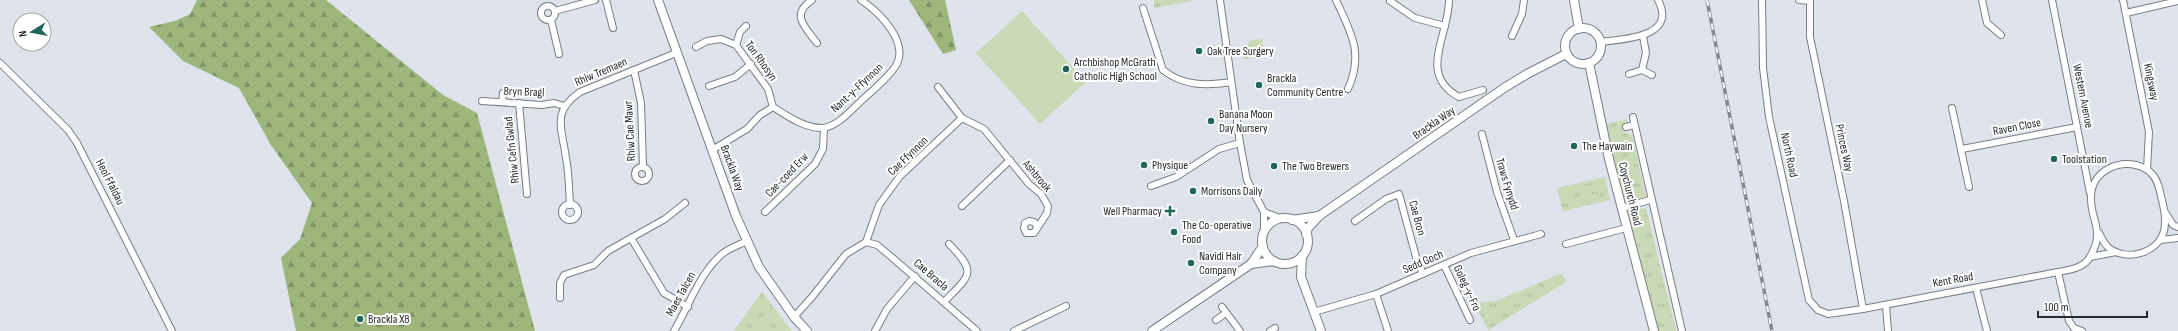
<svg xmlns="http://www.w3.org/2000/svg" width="2178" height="331" font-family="'Sofia Sans Condensed',sans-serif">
<defs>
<pattern id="grass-tufts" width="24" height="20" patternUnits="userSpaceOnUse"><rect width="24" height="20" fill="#cadab6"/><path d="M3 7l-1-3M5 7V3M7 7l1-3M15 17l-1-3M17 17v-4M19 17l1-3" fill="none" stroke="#aebb9d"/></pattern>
<pattern id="forest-firs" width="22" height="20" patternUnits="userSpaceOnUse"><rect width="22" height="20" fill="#9db67c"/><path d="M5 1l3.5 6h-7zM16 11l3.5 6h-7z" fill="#809466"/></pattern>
<pattern id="park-crowns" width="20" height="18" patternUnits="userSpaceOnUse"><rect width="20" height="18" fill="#cadab6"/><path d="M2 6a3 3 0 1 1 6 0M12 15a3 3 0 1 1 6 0" fill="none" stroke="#aebb9d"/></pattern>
</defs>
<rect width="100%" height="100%" fill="#dee3ec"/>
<!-- grass -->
<g fill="url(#grass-tufts)">
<polygon points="1154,0 1192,0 1193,1 1154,8"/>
<polygon points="1627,119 1626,126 1622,128 1623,132 1632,135 1646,198 1623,205 1602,125"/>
<polygon points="1605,177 1610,200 1563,211 1557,188"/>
<polygon points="1646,208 1676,331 1657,331 1626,212"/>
<polygon points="1562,273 1566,282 1488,330 1474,303 1496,301"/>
<polygon points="762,292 792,331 734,331"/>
</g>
<!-- forest -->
<g fill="url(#forest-firs)">
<polygon points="197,0 326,0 443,95 477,113 535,331 296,331 281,258 300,239 312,203 271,145 239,88 183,61 149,27 175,21 190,14"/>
<polygon points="909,0 945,0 956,50 943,54"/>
</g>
<!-- park -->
<g fill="url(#park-crowns)">
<polygon points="1262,39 1264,53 1258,57 1244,59 1249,41"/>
<polygon points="1597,184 1601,200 1586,203 1583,187"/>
</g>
<!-- pitch -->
<polygon fill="#cadab6" points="1022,11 1086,82 1040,124 976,53"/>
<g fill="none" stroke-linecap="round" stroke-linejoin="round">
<!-- street casing -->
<g stroke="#797e85" stroke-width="8">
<g id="street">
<polyline points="606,0 613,28"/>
<path d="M812 0C790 15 805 27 817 43"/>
<polyline points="1220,0 1240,143 1247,180 1264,212 1264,233"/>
<path d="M1336 0C1351 33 1364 53 1348 89"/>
<path d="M1449 0C1449 36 1417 74 1459 97L1483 90"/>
<path d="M1762 0 1763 68 1769 117 1809 300 1818 310 1828 314 1863 309 2058 272C2069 270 2084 268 2090 257 2106 229 2090 222 2091 196 2092 170 2122 157 2144 168 2153 172 2158 182 2160 192 2163 204 2167 218 2164 231 2158 253 2127 262 2109 248 2104 244 2102 238 2099 233"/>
<polyline points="1799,0 1810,1 1810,37 1844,201 1863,309"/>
<polyline points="1982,0 1987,23 2001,35"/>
<polyline points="2052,0 2090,193"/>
<polyline points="2123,0 2149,132 2147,169"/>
<polyline points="1390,1 1415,18 1445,26"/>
<circle cx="548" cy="13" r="7"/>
<path d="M1143 8 1163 70C1183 86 1206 86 1231 82"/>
<polyline points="555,11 595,0"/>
<polyline points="2126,13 2178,1"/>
<polyline points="551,20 559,54"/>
<polyline points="1512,36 1522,14 1524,0"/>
<path d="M1601 42C1623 39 1678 38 1658 0"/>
<polyline points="736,45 740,32 746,26"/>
<polyline points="696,47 707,41 721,39 736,45 768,89 773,107"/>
<polyline points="0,63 68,130 77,143 172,331"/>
<polyline points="634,70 641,103 643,167"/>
<polyline points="1642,70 1646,53 1643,36"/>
<polyline points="1629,74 1642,70 1652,75"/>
<polyline points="709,86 735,77 751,64"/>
<polyline points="482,101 542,105 554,103 564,106"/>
<polyline points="502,102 503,93"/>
<polyline points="519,103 527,194"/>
<polyline points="1952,108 1969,187"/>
<polyline points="1633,117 1682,331"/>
<polyline points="962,118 984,129 1029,184 1041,194 1048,206 1047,213 1034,233 1026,233 1024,228 1025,223 1029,221 1034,222 1037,226"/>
<polyline points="1626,127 1634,125"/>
<polyline points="1482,134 1497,192 1514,240"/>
<polyline points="1962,149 2077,127"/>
<path d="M712 150 747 129 760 115 773 107C787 116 806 129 823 128 838 126 850 111 860 102 872 91 886 80 895 67 911 43 879 12 861 0"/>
<circle cx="642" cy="174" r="7"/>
<polyline points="1151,186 1176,177 1219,149 1240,143"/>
<circle cx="570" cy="212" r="8"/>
<path d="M570 205C569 189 569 173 566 158 562 128 551 112 580 92L676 53"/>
<polyline points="962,206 1010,160"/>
<polyline points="1622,208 1650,200"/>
<polyline points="765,212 815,164 823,149 824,128"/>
<polyline points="1264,212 1282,219"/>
<polyline points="2165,212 2173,225 2178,227"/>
<polyline points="1355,221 1386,199 1399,194 1416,257 1423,274"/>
<polyline points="631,238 665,219 685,203"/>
<polyline points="2160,240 2178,238"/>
<polyline points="866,242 877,245 888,254 977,331"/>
<polyline points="1566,244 1626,228"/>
<polyline points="2090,257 2116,252"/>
<polyline points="1444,265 1470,320"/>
<polyline points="2058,272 2069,321 2074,328 2082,331"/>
<polyline points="1976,288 1987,331"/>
<polyline points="1376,294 1388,331"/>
<polyline points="560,298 560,283 564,275 594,265 608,251 631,238 664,293 688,307"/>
<path d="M944 302C970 275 978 273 949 244"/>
<polyline points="1886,305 1888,331"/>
<polyline points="1222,307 1240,331"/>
<polyline points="1314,312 1376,294 1471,253 1541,234"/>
<polyline points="794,317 812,297 846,254 866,242 879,205 900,176 962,118 938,87"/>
<polyline points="1216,320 1226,313"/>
<path d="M674 331C689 306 699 274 722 254 729 248 739 245 747 241"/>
<polyline points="875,331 887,309 915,276"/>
<polyline points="1014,331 1066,306"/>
<polyline points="1270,331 1275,328"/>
</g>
</g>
<!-- secondary casing -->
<g stroke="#797e85" stroke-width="10">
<g id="secondary">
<polyline points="658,0 736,216 759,267 794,317 807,331"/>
<polyline points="1574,0 1579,29"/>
<circle cx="1583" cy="46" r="18"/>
<polyline points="1589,63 1609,159 1654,331"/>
<circle cx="1285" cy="241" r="23"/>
<polyline points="1292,220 1319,216"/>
<polyline points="1306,234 1308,228 1319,216 1504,88 1527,74 1566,54"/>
<polyline points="1302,256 1301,277 1321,331"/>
<polyline points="1251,264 1263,246"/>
<polyline points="1152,331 1251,264 1274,261"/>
</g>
</g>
<!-- street -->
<use href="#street" stroke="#fff" stroke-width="6"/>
<!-- secondary -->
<use href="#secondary" stroke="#fff" stroke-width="8"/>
<!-- rail casing -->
<g stroke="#85898f" stroke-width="3.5">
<polyline id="rail" points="1707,0 1772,331"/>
</g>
<!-- rail -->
<use href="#rail" stroke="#fff" stroke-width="2" stroke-dasharray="6" stroke-linecap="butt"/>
</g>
<!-- markers -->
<g fill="#206659" stroke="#fff" stroke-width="1.5">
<circle cx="1199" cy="51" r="4"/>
<circle cx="1066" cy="69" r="4"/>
<circle cx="1259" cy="85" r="4"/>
<circle cx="1211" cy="121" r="4"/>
<circle cx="1574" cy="146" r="4"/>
<circle cx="2054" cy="159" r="4"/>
<circle cx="1144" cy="165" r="4"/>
<circle cx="1274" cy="166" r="4"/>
<circle cx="1193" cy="191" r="4"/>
<path d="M1168 205h4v4h4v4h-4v4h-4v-4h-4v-4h4z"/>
<circle cx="1174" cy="232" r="4"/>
<circle cx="1191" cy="263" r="4"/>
<circle cx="360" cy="319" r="4"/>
</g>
<g text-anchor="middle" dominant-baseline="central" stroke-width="4" stroke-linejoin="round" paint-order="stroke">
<!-- poi labels -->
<g font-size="12" fill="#27292c" stroke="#fff" text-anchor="start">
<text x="1207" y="51">Oak Tree Surgery</text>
<text x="1074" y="62">Archbishop McGrath<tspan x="1074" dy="14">Catholic High School</tspan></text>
<text x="1267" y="78">Brackla<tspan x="1267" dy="14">Community Centre</tspan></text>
<text x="1219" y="114">Banana Moon<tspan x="1219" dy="14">Day Nursery</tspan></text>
<text x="1582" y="146">The Haywain</text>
<text x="2062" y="159">Toolstation</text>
<text x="1152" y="165">Physique</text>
<text x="1282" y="166">The Two Brewers</text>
<text x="1201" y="191">Morrisons Daily</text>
<text x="1162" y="211" text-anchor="end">Well Pharmacy</text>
<text x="1182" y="225">The Co-operative<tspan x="1182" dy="14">Food</tspan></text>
<text x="1199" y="256">Navidi Hair<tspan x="1199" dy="14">Company</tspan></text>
<text x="368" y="319">Brackla X8</text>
</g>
<!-- street labels -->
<g font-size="12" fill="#27292c" stroke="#fff">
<text transform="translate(761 61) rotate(54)">Ton Rhosyn</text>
<text transform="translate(601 72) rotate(-23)">Rhiw Tremaen</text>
<text transform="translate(2151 82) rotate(79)">Kingsway</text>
<text transform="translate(857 88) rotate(-43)">Nant-y-Ffynnon</text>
<text transform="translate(524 92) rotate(2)">Bryn Bragl</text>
<text transform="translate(2083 96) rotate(79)">Western Avenue</text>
<text transform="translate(1434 123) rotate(-35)">Brackla Way</text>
<text transform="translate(2017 127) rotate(-11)">Raven Close</text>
<text transform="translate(630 131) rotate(-93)">Rhiw Cae Mawr</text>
<text transform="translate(1844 148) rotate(78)">Princes Way</text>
<text transform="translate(512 150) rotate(-96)">Rhiw Cefn Gwlad</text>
<text transform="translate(1789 155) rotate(78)">North Road</text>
<text transform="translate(908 156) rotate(-44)">Cae Ffynnon</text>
<text transform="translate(732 168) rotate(70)">Brackla Way</text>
<text transform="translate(787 175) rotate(-46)">Cae-coed Erw</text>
<text transform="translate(1037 176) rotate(49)">Ashbrook</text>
<text transform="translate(110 182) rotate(63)">Heol Ffaldau</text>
<text transform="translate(1507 184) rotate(73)">Traws Fynydd</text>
<text transform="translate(1630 194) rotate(76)">Coychurch Road</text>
<text transform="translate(1417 218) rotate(75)">Cae Bron</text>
<text transform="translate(1423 262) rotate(-23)">Sedd Goch</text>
<text transform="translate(931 275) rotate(41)">Cae Bracla</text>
<text transform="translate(1953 280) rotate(-10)">Kent Road</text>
<text transform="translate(1467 288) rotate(65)">Goleg-y-Fro</text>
<text transform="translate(681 294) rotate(-61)">Maes Talcen</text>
</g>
</g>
<!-- north arrow -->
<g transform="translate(32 32) rotate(259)"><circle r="19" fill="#ffffff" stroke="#a9a9ab"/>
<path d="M0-3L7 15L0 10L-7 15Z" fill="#206659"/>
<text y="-6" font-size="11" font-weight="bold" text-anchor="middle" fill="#27292c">N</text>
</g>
<!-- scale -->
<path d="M2038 311v6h109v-6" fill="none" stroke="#27292c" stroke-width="2"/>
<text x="2044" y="311" font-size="12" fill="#27292c" stroke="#ffffff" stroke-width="3" paint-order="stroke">100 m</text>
</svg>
